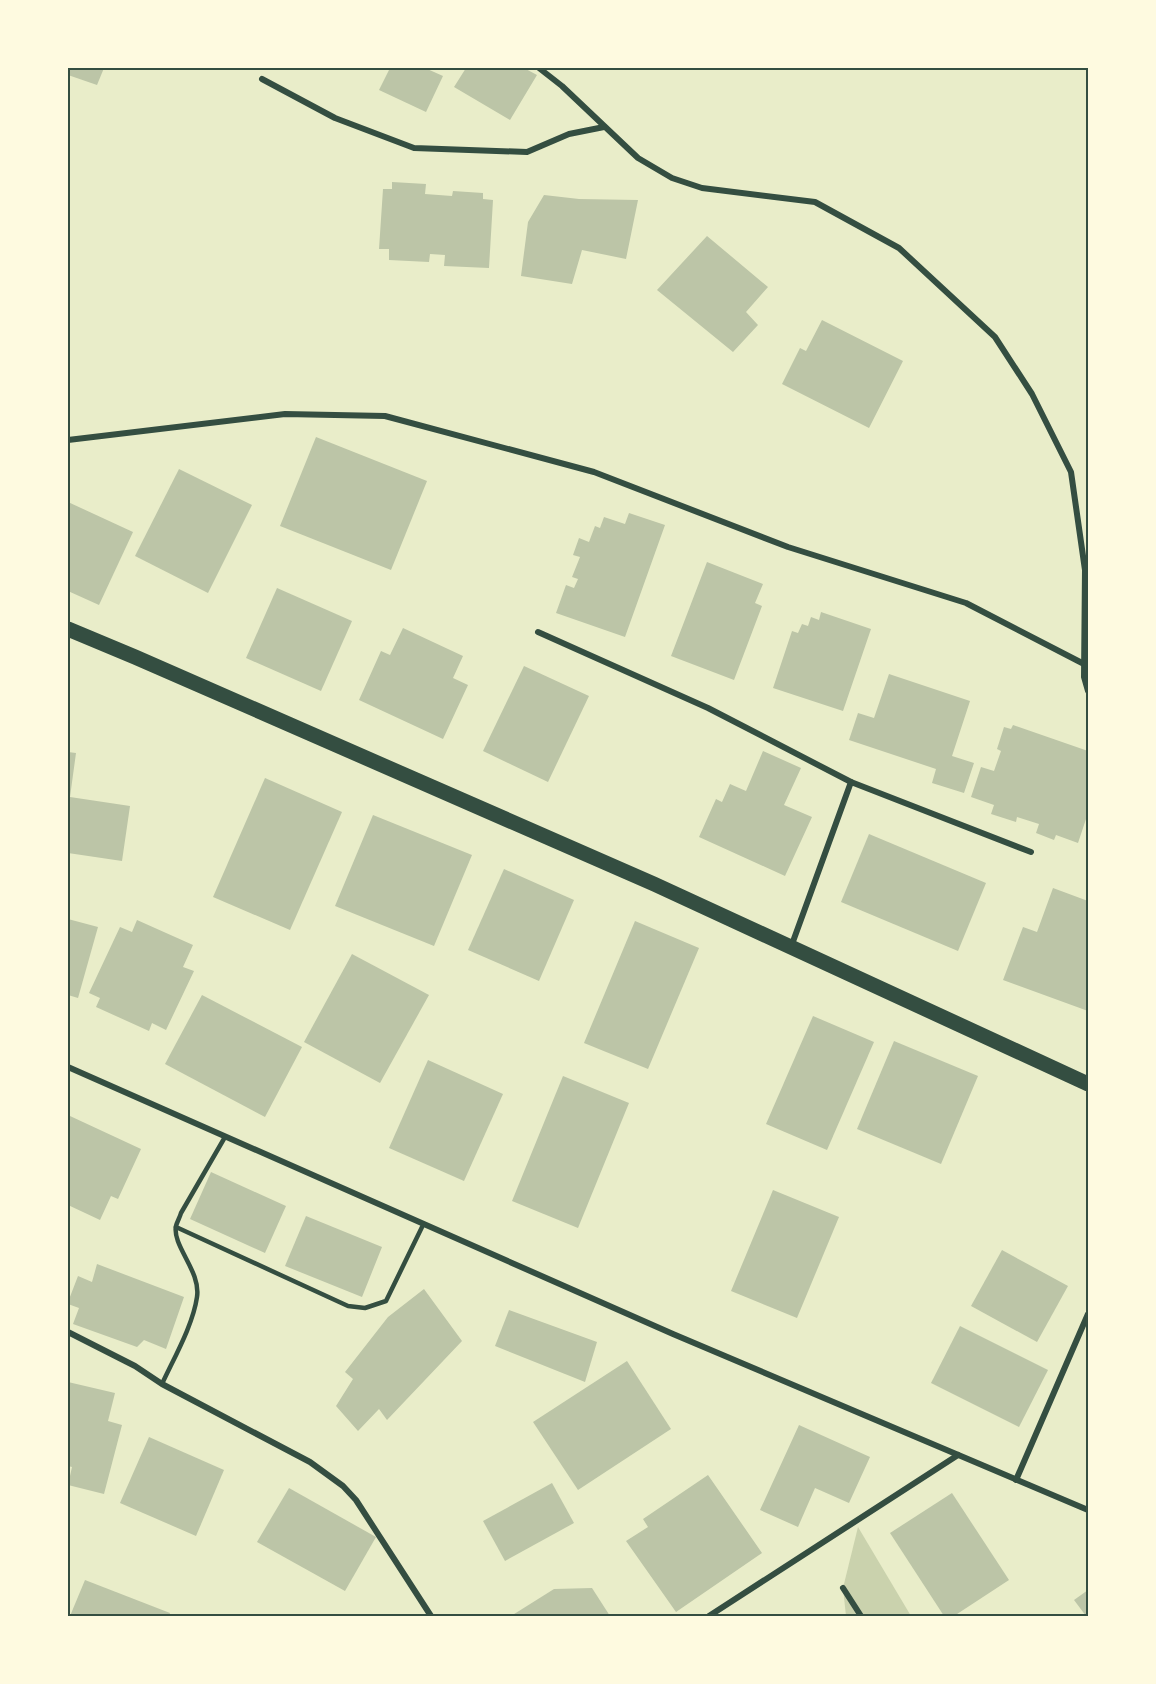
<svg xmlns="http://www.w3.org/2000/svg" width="1156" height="1684" font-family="'Open Sans',sans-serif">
<rect width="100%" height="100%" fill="#e9edc9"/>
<!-- green -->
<polygon fill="#cad2ad" points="858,1527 911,1616 846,1616 843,1588"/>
<!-- building -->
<g fill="#bcc5a7">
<polygon points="68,68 104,68 97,85 68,75"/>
<polygon points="390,68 425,68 443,76 426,112 379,90"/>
<polygon points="466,68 491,69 524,68 537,75 510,120 454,87"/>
<polygon points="392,182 426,184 425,194 452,196 453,191 483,193 483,199 493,200 489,268 444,266 445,255 430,254 429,262 389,260 389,249 379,249 383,189 392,189"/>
<polygon points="544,195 579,199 638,200 626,259 582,250 572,284 521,276 528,222"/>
<polygon points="707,236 768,287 746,312 758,325 733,352 657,290"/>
<polygon points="822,320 903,361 869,428 782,384 800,348 806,351"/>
<polygon points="316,437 427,481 391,570 280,526"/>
<polygon points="179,469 252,505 208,593 135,556"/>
<polygon points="68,502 133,532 99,605 68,591"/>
<polygon points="629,513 665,525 625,637 556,613 566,585 574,588 578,579 572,577 580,557 573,555 579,538 589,542 595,526 600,528 604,517 625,524"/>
<polygon points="707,562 763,584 755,603 762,606 734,680 671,656"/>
<polygon points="277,588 352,621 321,691 246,658"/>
<polygon points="821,612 871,629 843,711 773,688 792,631 798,633 802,624 808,626 811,617 819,620"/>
<polygon points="403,628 463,656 453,678 468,685 443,739 359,700 381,651 390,655"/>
<polygon points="524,666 589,696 548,782 483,751"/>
<polygon points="889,674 970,701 952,756 974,763 964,793 932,783 936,769 849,740 858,713 874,718"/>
<polygon points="1013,725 1088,751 1088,813 1078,843 1056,835 1054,840 1036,833 1039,824 1017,817 1016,822 991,814 994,805 971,797 981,767 994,771 1001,751 997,749 1004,727 1011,729"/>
<polygon points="763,751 801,768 784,805 812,817 785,876 699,837 716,799 722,802 730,784 746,791"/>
<polygon points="68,752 76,753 70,797 130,806 122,861 68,853"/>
<polygon points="265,778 342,812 290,930 213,897"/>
<polygon points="373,815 472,855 434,946 335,906"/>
<polygon points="869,834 986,883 958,951 841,902"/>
<polygon points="504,869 574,900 539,981 468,950"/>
<polygon points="1053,888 1088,901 1088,1011 1003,980 1023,927 1037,932"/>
<polygon points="68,919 98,927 78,998 68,995"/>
<polygon points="137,920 193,945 183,967 194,971 166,1030 152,1023 149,1031 96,1007 100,998 89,993 120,927 132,932"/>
<polygon points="635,921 699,948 648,1069 584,1043"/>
<polygon points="352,954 429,995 380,1083 304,1042"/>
<polygon points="202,995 302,1047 265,1117 165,1064"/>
<polygon points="813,1016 874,1042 827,1150 766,1124"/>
<polygon points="894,1041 978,1076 941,1164 857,1129"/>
<polygon points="428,1060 503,1094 464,1181 389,1148"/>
<polygon points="563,1076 629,1103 578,1228 512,1201"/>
<polygon points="70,1116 141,1149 118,1199 111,1196 100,1220 68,1205 68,1122"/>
<polygon points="211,1172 286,1206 265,1253 190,1219"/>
<polygon points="773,1190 839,1217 797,1318 731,1291"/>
<polygon points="306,1216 382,1247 362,1297 285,1266"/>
<polygon points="1002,1250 1068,1286 1037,1342 971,1306"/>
<polygon points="97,1264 184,1297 166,1349 144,1340 137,1347 73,1324 79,1308 68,1304 68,1302 78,1276 92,1282"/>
<polygon points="424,1289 462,1341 387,1420 379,1409 358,1431 336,1406 353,1379 345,1372 388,1317"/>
<polygon points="509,1310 597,1342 585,1382 495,1346"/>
<polygon points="960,1326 1048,1370 1019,1427 931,1383"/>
<polygon points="627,1361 671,1429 578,1490 533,1422"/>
<polygon points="68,1382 115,1393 108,1421 122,1425 104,1494 68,1485 72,1467 68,1466"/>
<polygon points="799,1425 870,1457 849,1503 815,1488 798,1527 760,1510"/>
<polygon points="149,1437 224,1470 196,1536 120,1503"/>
<polygon points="708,1475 762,1553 676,1612 626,1541 648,1527 643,1519"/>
<polygon points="552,1483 574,1523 505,1561 483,1521"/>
<polygon points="289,1488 376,1537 345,1591 257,1542"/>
<polygon points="952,1493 1009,1580 954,1616 944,1616 890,1533"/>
<polygon points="85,1580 170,1613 169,1616 70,1616"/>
<polygon points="592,1588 610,1616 511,1616 554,1589"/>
<polygon points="1088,1590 1088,1616 1086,1616 1074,1600"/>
</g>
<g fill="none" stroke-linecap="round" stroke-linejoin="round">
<!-- service -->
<g stroke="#344e41" stroke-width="4.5">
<polyline points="176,1227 348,1306 365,1308 386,1301 423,1225"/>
<path d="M162 1384C174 1358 193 1325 197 1297 201 1271 172 1246 176 1226 177 1222 180 1217 181 1213L225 1137"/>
</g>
<!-- minor -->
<g stroke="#344e41" stroke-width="6">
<polyline points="539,68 562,86 638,158 672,178 702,188 815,202 899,248 995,337 1032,394 1071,472 1085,570 1084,677 1088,691"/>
<polyline points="262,79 335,118 414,148 527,152 569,134 604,127"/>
<polyline points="68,440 285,414 385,416 594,472 788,547 966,603 1084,664"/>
<polyline points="538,632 708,708 851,782"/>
<polyline points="791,947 851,782 1031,852"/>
<polyline points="68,1067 673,1334 1088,1510"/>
<polyline points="68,1332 135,1366 162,1384 310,1462 343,1486 356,1500 431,1616"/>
<polyline points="1016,1480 1088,1314"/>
<polyline points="843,1588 861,1616"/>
<polyline points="709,1616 958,1455"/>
</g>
<!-- primary -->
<polyline stroke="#344e41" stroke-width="15" points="68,629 135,657 654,884 1088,1084"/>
</g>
<!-- border -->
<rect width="1156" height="1684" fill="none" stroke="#fefae0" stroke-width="138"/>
<rect x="69" y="69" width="1018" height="1546" fill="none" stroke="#344e41" stroke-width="2"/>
</svg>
